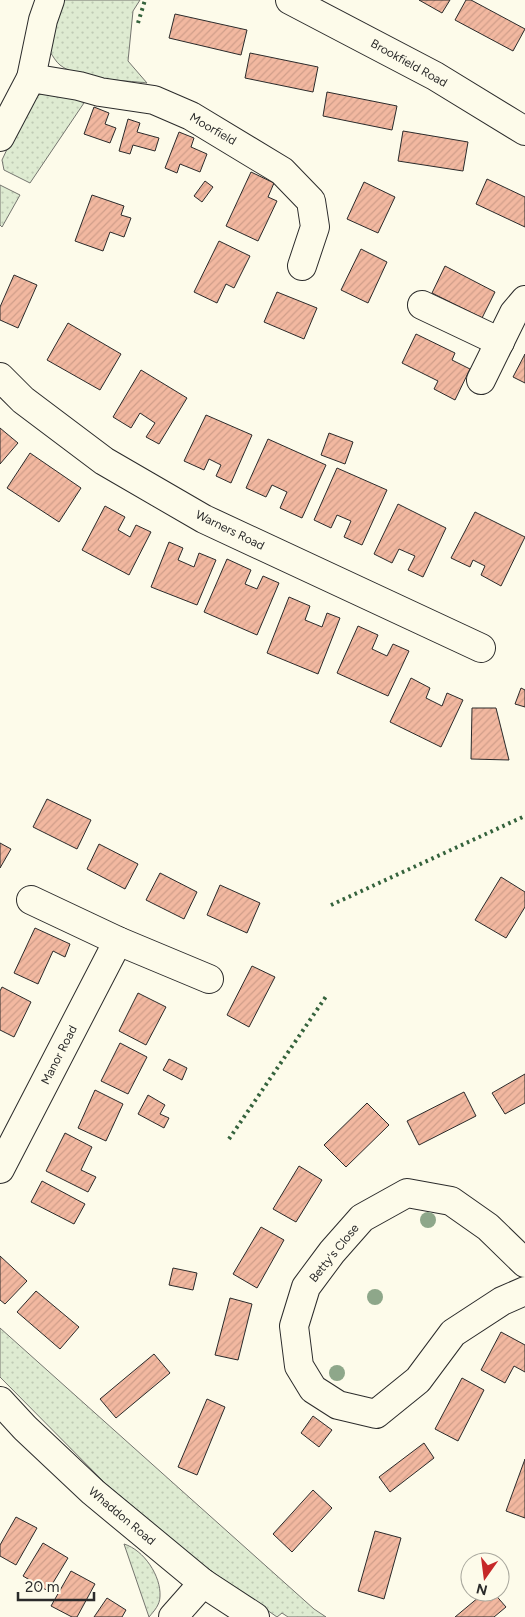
<svg xmlns="http://www.w3.org/2000/svg" width="525" height="1617" font-family="Figtree,sans-serif">
<defs>
<pattern id="grass-dots" width="8" height="8" patternUnits="userSpaceOnUse" patternTransform="scale(1.25)"><rect width="8" height="8" fill="#deebd1"/><path d="M2 2h.1M6 6h.1" fill="none" stroke="#bfcab4" stroke-width="1.8" stroke-linecap="round"/></pattern>
<pattern id="building-hatch" width="6" height="6" patternUnits="userSpaceOnUse" patternTransform="scale(1.25)"><rect width="6" height="6" fill="#f2b8a0"/><path d="M-1 1l2-2M0 6l6-6M5 7l2-2" fill="none" stroke="#d09e8a"/></pattern>
</defs>
<rect width="100%" height="100%" fill="#fdfbea"/>
<!-- grass -->
<g fill="url(#grass-dots)" stroke="#74746e">
<path d="M58 0H140L133 11 128 61 147 83C123 80 79 80 60 65 56 62 53 56 50 52Z"/>
<polygon points="48,90 88,97 30,183 4,170 2,160 30,100"/>
<polygon points="0,185 20,195 2,227 0,225"/>
<polygon points="0,1328 314,1609 326,1617 288,1617 282,1613 277,1617 204,1566 106,1484 0,1377"/>
<path d="M124 1544C144 1550 161 1576 160 1596 160 1605 154 1611 149 1617Z"/>
</g>
<!-- building -->
<g fill="url(#building-hatch)" stroke="#2b2b2b">
<polygon points="419,0 450,0 442,13"/>
<polygon points="466,0 471,0 525,29 513,51 455,20"/>
<polygon points="175,14 247,30 241,55 169,38"/>
<polygon points="250,53 318,67 313,92 245,78"/>
<polygon points="327,92 397,106 392,130 323,116"/>
<polygon points="94,107 109,113 105,124 116,128 110,143 84,134"/>
<polygon points="128,119 140,123 137,132 159,138 155,151 133,145 130,154 119,151"/>
<polygon points="403,131 468,142 463,171 398,161"/>
<polygon points="179,132 194,138 191,147 207,154 200,172 180,164 177,173 165,168"/>
<polygon points="251,172 274,183 268,197 277,201 258,241 226,226"/>
<polygon points="487,179 525,197 525,227 476,204"/>
<polygon points="205,181 213,187 202,202 194,196"/>
<polygon points="364,182 395,197 378,233 347,219"/>
<polygon points="92,195 124,206 121,215 131,218 124,237 110,232 103,251 75,241"/>
<polygon points="219,241 250,256 234,288 226,284 217,303 194,292"/>
<polygon points="361,249 387,262 368,303 341,290"/>
<polygon points="445,266 495,292 482,318 432,293"/>
<polygon points="14,275 37,285 18,328 0,320 0,307"/>
<polygon points="277,292 317,308 304,339 264,322"/>
<polygon points="68,323 121,354 100,390 47,360"/>
<polygon points="416,334 455,353 452,360 470,369 455,400 434,389 438,381 402,363"/>
<polygon points="525,354 525,383 513,377"/>
<polygon points="141,370 187,398 159,444 146,437 155,423 140,413 131,428 113,417"/>
<polygon points="206,415 252,435 231,483 216,476 221,465 209,459 204,470 184,461"/>
<polygon points="0,428 18,443 0,464"/>
<polygon points="329,433 353,442 345,464 321,455"/>
<polygon points="268,439 326,465 302,518 280,508 287,492 272,485 266,497 246,488"/>
<polygon points="30,453 81,488 59,522 7,488"/>
<polygon points="337,468 387,490 362,545 344,537 351,521 337,515 331,528 314,520"/>
<polygon points="398,504 446,528 423,577 408,570 415,556 399,549 392,563 374,554"/>
<polygon points="105,506 125,517 118,530 130,537 136,525 151,532 129,575 82,550"/>
<polygon points="475,512 525,537 501,586 481,575 485,566 473,560 470,567 451,558"/>
<polygon points="169,542 183,548 178,560 194,567 199,553 216,560 197,605 151,587"/>
<polygon points="227,559 251,570 245,584 257,589 263,576 279,583 257,635 204,612"/>
<polygon points="289,597 310,606 305,620 322,627 327,613 340,618 318,674 267,653"/>
<polygon points="358,626 378,635 372,649 387,656 393,644 409,651 388,696 337,673"/>
<polygon points="411,678 430,688 426,698 442,706 447,693 463,700 441,747 390,722"/>
<polygon points="521,688 525,690 525,707 515,704"/>
<polygon points="472,708 496,708 509,760 471,759"/>
<polygon points="47,799 91,820 77,849 33,827"/>
<polygon points="0,843 11,849 0,868"/>
<polygon points="99,844 138,864 125,889 87,869"/>
<polygon points="160,873 197,892 184,919 146,900"/>
<polygon points="501,877 525,892 525,907 506,938 475,920"/>
<polygon points="220,885 260,903 247,933 207,915"/>
<polygon points="35,928 70,944 65,957 53,951 38,984 14,973"/>
<polygon points="252,966 275,977 249,1027 227,1015"/>
<polygon points="2,987 31,1002 14,1037 0,1030 0,991"/>
<polygon points="138,993 166,1007 146,1045 119,1031"/>
<polygon points="120,1043 147,1057 128,1094 101,1081"/>
<polygon points="169,1059 187,1068 182,1080 163,1070"/>
<polygon points="525,1074 525,1103 505,1114 492,1093"/>
<polygon points="95,1090 123,1104 106,1141 78,1128"/>
<polygon points="464,1092 476,1116 419,1145 407,1121"/>
<polygon points="148,1095 165,1105 160,1114 169,1118 164,1128 138,1114"/>
<polygon points="367,1103 389,1125 346,1167 324,1145"/>
<polygon points="65,1133 92,1147 81,1170 96,1177 88,1192 46,1171"/>
<polygon points="299,1166 322,1180 296,1222 273,1209"/>
<polygon points="42,1181 85,1204 74,1224 31,1202"/>
<polygon points="261,1227 284,1240 257,1288 233,1274"/>
<polygon points="0,1256 27,1281 5,1304 0,1300"/>
<polygon points="173,1268 197,1273 193,1290 169,1285"/>
<polygon points="36,1291 79,1327 60,1349 17,1312"/>
<polygon points="230,1298 252,1304 238,1360 215,1355"/>
<polygon points="501,1332 525,1345 525,1372 514,1366 505,1383 481,1370"/>
<polygon points="154,1354 170,1373 116,1418 100,1399"/>
<polygon points="462,1378 484,1390 458,1441 435,1429"/>
<polygon points="207,1399 225,1407 197,1475 178,1467"/>
<polygon points="313,1416 332,1430 319,1447 301,1433"/>
<polygon points="424,1443 434,1458 390,1492 379,1477"/>
<polygon points="525,1459 525,1518 506,1511"/>
<polygon points="313,1490 332,1508 292,1552 273,1534"/>
<polygon points="16,1517 37,1528 16,1565 0,1556 0,1545"/>
<polygon points="375,1531 401,1538 384,1599 358,1591"/>
<polygon points="43,1543 68,1558 48,1591 23,1576"/>
<polygon points="71,1571 95,1584 77,1617 72,1617 51,1606"/>
<polygon points="485,1592 493,1592 506,1607 494,1617 455,1617"/>
<polygon points="107,1598 126,1610 122,1617 94,1617"/>
</g>
<g fill="none" stroke-linecap="round" stroke-linejoin="round">
<!-- minor casing -->
<g stroke="#2b2b2b" stroke-width="30">
<g id="minor">
<polyline points="290,0 435,76 525,131"/>
<polyline points="31,78 79,86 100,92 154,100 191,116 282,171 311,201 315,227 302,266"/>
<polyline points="0,137 31,78 43,20 50,0"/>
<polyline points="422,305 500,342"/>
<polyline points="0,377 23,400 104,461 204,519 481,648"/>
<polyline points="481,380 514,313 525,300"/>
<polyline points="31,900 118,941 209,979"/>
<polyline points="0,1169 118,941"/>
<polyline points="525,1263 488,1227 451,1201 407,1193 362,1218 332,1252 306,1287 294,1326 299,1366 313,1389 338,1405 376,1414 418,1380 453,1333 502,1301 525,1291"/>
<polyline points="0,1401 25,1428 93,1492 203,1583 255,1617"/>
<polyline points="173,1617 203,1583"/>
</g>
</g>
<!-- minor -->
<use href="#minor" stroke="#fdfbea" stroke-width="28"/>
<!-- hedge -->
<g stroke="#34623c" stroke-width="4" stroke-dasharray="2.5 4" stroke-linecap="butt">
<polyline points="138,23 145,0"/>
<polyline points="331,905 525,816"/>
<polyline points="229,1139 327,995"/>
</g>
</g>
<!-- trees -->
<g fill="#8ea78a">
<circle cx="428" cy="1220" r="8"/>
<circle cx="375" cy="1297" r="8"/>
<circle cx="337" cy="1373" r="8"/>
</g>
<g text-anchor="middle" dominant-baseline="central" stroke-width="4" stroke-linejoin="round" paint-order="stroke">
<!-- street labels -->
<g font-size="12" fill="#2b2b2b" stroke="#fdfbea">
<text transform="translate(409 63) rotate(29)">Brookfield Road</text>
<text transform="translate(213 129) rotate(30)">Moorfield</text>
<text transform="translate(230 530) rotate(26)">Warners Road</text>
<text transform="translate(59 1055) rotate(-63)">Manor Road</text>
<text transform="translate(334 1253) rotate(-51)">Betty's Close</text>
<text transform="translate(122 1516) rotate(40)">Whaddon Road</text>
</g>
</g>
<!-- north arrow -->
<g transform="translate(485 1577) rotate(194)"><circle r="24" fill="#fdfbea" stroke="#a9a89e"/>
<path d="M0-4L9 19L0 12L-9 19Z" fill="#c62828"/>
<text y="-8" font-size="14" font-weight="bold" text-anchor="middle" fill="#2b2b2b">N</text>
</g>
<!-- scale -->
<path d="M18 1592v8h76v-8" fill="none" stroke="#2b2b2b" stroke-width="2.5"/>
<text x="25" y="1592" font-size="15" fill="#2b2b2b" stroke="#fdfbea" stroke-width="4" paint-order="stroke">20 m</text>
</svg>
